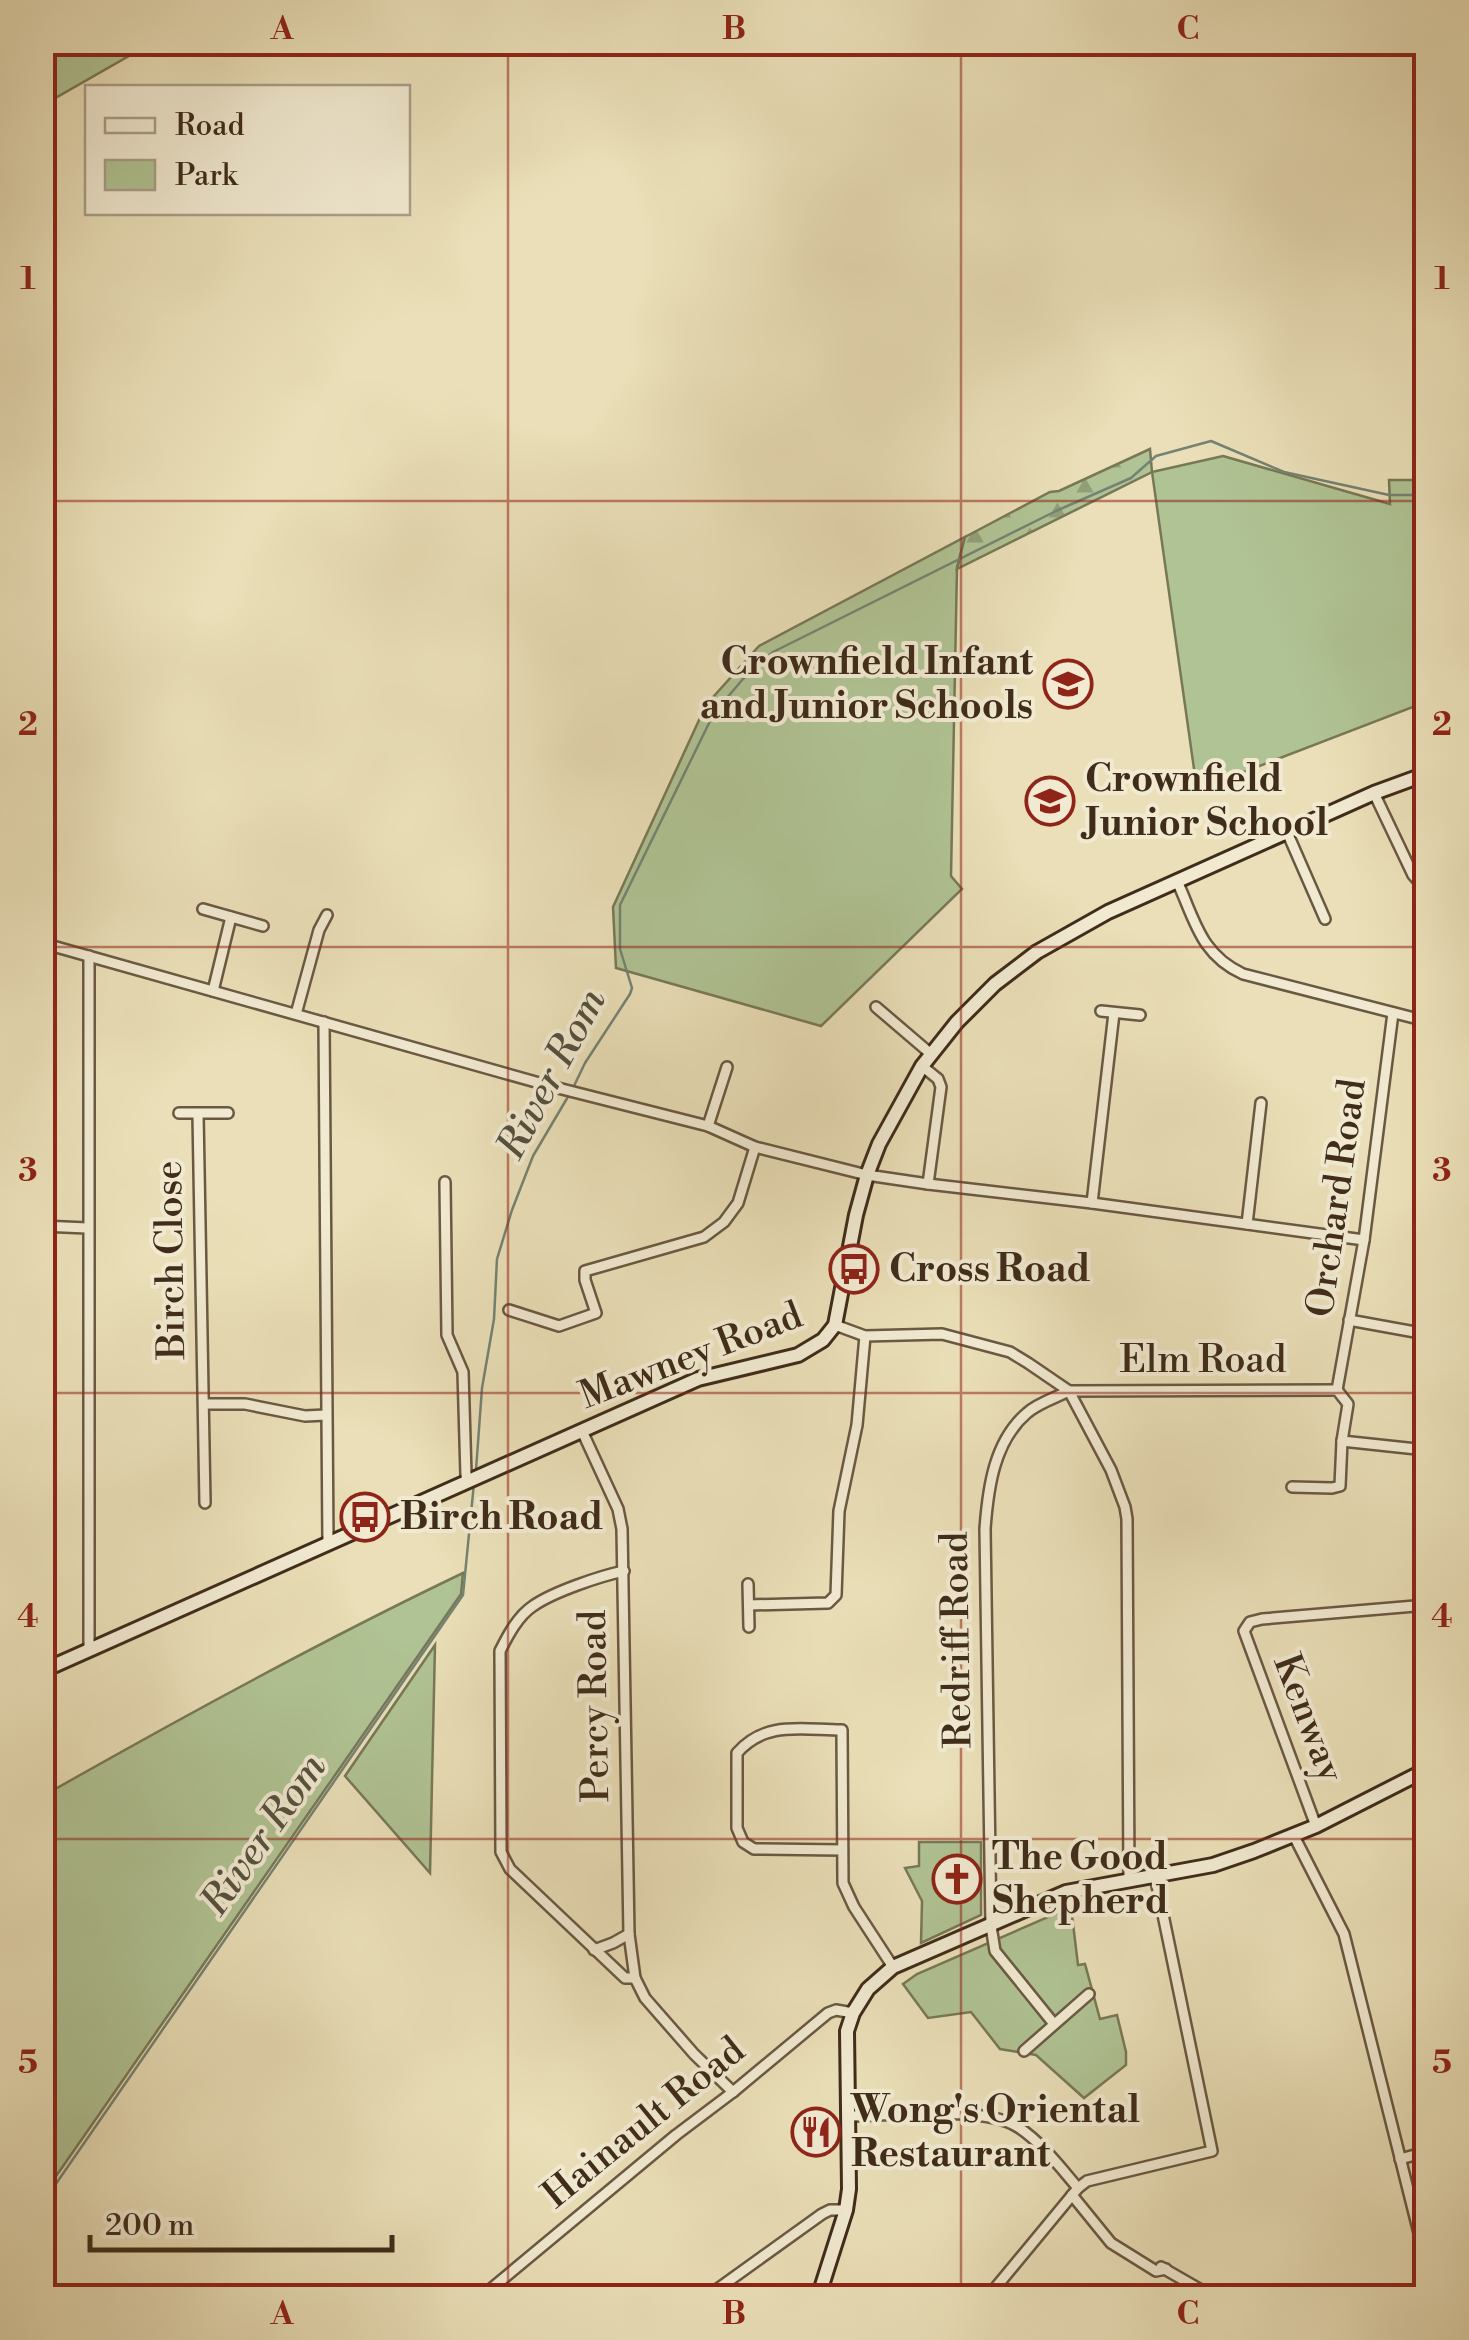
<svg xmlns="http://www.w3.org/2000/svg" width="1469" height="2340" font-family="'Libre Bodoni',serif">
<defs>
<pattern id="forest-firs" width="22" height="20" patternUnits="userSpaceOnUse" patternTransform="scale(2.5)"><rect width="22" height="20" fill="#b0c394"/><path d="M5 1l3.5 6h-7zM16 11l3.5 6h-7z" fill="#919f78"/></pattern>
</defs>
<rect width="100%" height="100%" fill="#eadfb8"/>
<filter id="stains"><feTurbulence type="fractalNoise" baseFrequency=".002" numOctaves="4"/><feColorMatrix values="0 0 0 0 .2 0 0 0 0 .09 0 0 0 0 .02 0 0 0 .5 -.17"/></filter>
<radialGradient id="worn" r=".72"><stop offset=".6" stop-color="#630" stop-opacity="0"/><stop offset="1" stop-color="#630" stop-opacity=".3"/></radialGradient>
<!-- green -->
<g fill="#b0c394" stroke="#787857" stroke-width="2.5">
<polygon points="43,42 166,42 166,43 150,44 43,105"/>
<polygon points="1223,456 1390,504 1389,480 1426,480 1426,702 1197,790 1152,472"/>
<polygon points="965,537 957,567 951,876 962,889 821,1026 616,968 613,907 706,705 759,646"/>
<path d="M463 1573 461 1594 43 2195V1796C180 1718 319 1642 463 1573Z"/>
<polygon points="435,1645 430,1873 345,1776"/>
<polygon points="919,1842 981,1842 981,1915 921,1943 922,1901 905,1868 919,1866"/>
<polygon points="1071,1907 1078,1965 1085,1964 1100,2019 1117,2015 1126,2052 1126,2065 1084,2098 1036,2055 1000,2049 971,2012 928,2018 903,1984 917,1974"/>
</g>
<!-- forest -->
<polygon fill="url(#forest-firs)" stroke="#787857" stroke-width="2.5" points="1150,449 1152,472 957,569 965,537 1050,492 1059,491"/>
<g fill="none" stroke-linecap="round" stroke-linejoin="round">
<!-- stream -->
<g stroke="#748373" stroke-width="2.5">
<polyline points="573,1088 585,1063 630,994 632,988 620,949 620,905 714,713 743,679 773,652 1056,511 1131,478 1156,456 1211,441 1284,472 1389,495 1426,495"/>
<polyline points="476,1470 482,1388 494,1319 497,1259 512,1210 533,1156 569,1095"/>
<polyline points="42,2204 463,1595 474,1483"/>
</g>
<!-- street casing -->
<g stroke="#6a5942" stroke-width="14">
<g id="street">
<polyline points="1374,793 1413,875 1426,890"/>
<polyline points="1287,832 1325,919"/>
<path d="M1177 881C1195 920 1200 954 1243 974L1426 1021"/>
<polyline points="203,909 263,926"/>
<polyline points="42,943 550,1086 708,1126 755,1147 867,1175 928,1184 1092,1203 1364,1240"/>
<polyline points="89,956 89,1650"/>
<polyline points="213,991 231,917"/>
<polyline points="876,1007 931,1054"/>
<polyline points="1101,1011 1140,1015"/>
<polyline points="296,1014 319,930 327,915"/>
<polyline points="324,1022 328,1543"/>
<polyline points="922,1066 938,1079 941,1087 928,1184"/>
<polyline points="179,1113 228,1113"/>
<polyline points="198,1114 205,1503"/>
<polyline points="708,1126 727,1067"/>
<polyline points="445,1182 447,1335 463,1372 466,1475 468,1481"/>
<polyline points="1092,1203 1114,1013"/>
<polyline points="1247,1224 1261,1103"/>
<polyline points="42,1226 87,1228"/>
<polyline points="509,1310 559,1326 596,1313 585,1280 585,1271 704,1237 724,1222 738,1203 755,1147"/>
<polyline points="1349,1320 1426,1334"/>
<polyline points="835,1325 865,1336 942,1334 1010,1352 1028,1363 1069,1391 1111,1470 1125,1507 1127,1519 1129,1880"/>
<polyline points="1337,1390 1364,1240 1393,1013"/>
<polyline points="204,1404 245,1404 305,1416 326,1415"/>
<polyline points="582,1431 618,1509 622,1529 629,1934 635,1978 645,1998 694,2054 733,2092"/>
<polyline points="1342,1441 1426,1450"/>
<polyline points="1292,1487 1332,1488 1340,1486 1342,1441 1348,1404 1337,1390"/>
<polyline points="1419,1547 1426,1495"/>
<path d="M624 1571C600 1576 553 1592 533 1606 518 1616 508 1635 500 1651L501 1852 510 1869 625 1978H635"/>
<polyline points="748,1584 749,1627"/>
<polyline points="749,1605 828,1603 836,1595 839,1511 857,1425 865,1336"/>
<polyline points="1316,1826 1244,1631 1250,1622 1262,1619 1415,1606"/>
<polyline points="1294,1836 1344,1934 1426,2261"/>
<path d="M842 1850 754 1849 743 1842 737 1828V1753C766 1720 802 1730 842 1730L843 1883 854 1907 893 1967"/>
<polyline points="594,1950 613,1943 629,1934"/>
<path d="M1054 2024 995 1951 991 1926 985 1529C988 1488 994 1441 1027 1413 1038 1403 1055 1398 1069 1391L1337 1390"/>
<polyline points="1024,2051 1089,1994"/>
<path d="M849 2116C892 2116 984 2105 1018 2127 1042 2143 1060 2167 1078 2188"/>
<polyline points="1400,2159 1426,2152"/>
<polyline points="1072,2195 1111,2243 1156,2271 1166,2269"/>
<polyline points="1161,2267 1215,2298"/>
<polyline points="480,2298 676,2135 733,2092 828,2013 836,2010 853,2013"/>
<polyline points="705,2298 822,2214 830,2210 846,2210"/>
<polyline points="987,2298 1078,2188 1087,2181 1212,2151 1155,1876"/>
</g>
</g>
<!-- secondary casing -->
<g stroke="#3f2c1a" stroke-width="18">
<g id="secondary">
<polyline points="42,1671 698,1379 798,1355 823,1340 835,1325 856,1215 867,1175 879,1144 922,1066 957,1022 995,984 1037,952 1108,912 1374,793 1426,774"/>
<polyline points="818,2298 846,2210 849,2189 847,2031 853,2013 868,1989 893,1967 1066,1892 1213,1865 1254,1851 1316,1826 1426,1770"/>
</g>
</g>
<!-- street -->
<use href="#street" stroke="#f1ead1" stroke-width="9"/>
<!-- secondary -->
<use href="#secondary" stroke="#f1ead1" stroke-width="12"/>
</g>
<!-- grid -->
<path fill="none" stroke="#8f2418" stroke-width="2.5" stroke-opacity="0.55" d="M508 42V2298M961 42V2298M42 501H1426M42 947H1426M42 1393H1426M42 1839H1426"/>
<!-- icons -->
<defs>
<g id="school-ring" transform="scale(2.5)"><circle r="9.5" fill="#f1ead1" stroke="#8f2418" stroke-width="1.5"/><path d="M0-5L7-2L0 1L-7-2ZM-4 1L0 2.5L4 1V4Q0 6-4 4Z" fill="#8f2418"/></g>
<g id="bus-ring" transform="scale(2.5)"><circle r="9.5" fill="#f1ead1" stroke="#8f2418" stroke-width="1.5"/><path d="M-5-6H5V4H4V6H2V4H-2V6H-4V4H-5ZM-3.5-4V0h7V-4ZM-3.5 1.2v1.5H-2V1.2ZM2 1.2v1.5H3.5V1.2Z" fill="#8f2418"/></g>
<g id="church-ring" transform="scale(2.5)"><circle r="9.5" fill="#f1ead1" stroke="#8f2418" stroke-width="1.5"/><path d="M-1.2-6h2.4v3.5h3.3v2.4h-3.3V6h-2.4V-.1h-3.3v-2.4h3.3Z" fill="#8f2418"/></g>
<g id="restaurant-ring" transform="scale(2.5)"><circle r="9.5" fill="#f1ead1" stroke="#8f2418" stroke-width="1.5"/><path d="M-5-6h1v4h1v-4h1v4h1v-4h1v5L-1.5 .5V6h-2V.5L-5-1ZM5-6V6H3V1.5H1.5Q1.5-4 5-6Z" fill="#8f2418"/></g>
</defs>
<g fill-rule="evenodd">
<use href="#school-ring" x="1068" y="684"/>
<use href="#school-ring" x="1050" y="801"/>
<use href="#bus-ring" x="854" y="1269"/>
<use href="#bus-ring" x="365" y="1517"/>
<use href="#church-ring" x="957" y="1879"/>
<use href="#restaurant-ring" x="816" y="2132"/>
</g>
<g text-anchor="middle" dominant-baseline="central" stroke-width="8" stroke-linejoin="round" paint-order="stroke">
<!-- poi labels -->
<g font-size="38" font-weight="bold" fill="#3f2c1a" stroke="#f1ead1" text-anchor="start">
<text x="1033" y="662" text-anchor="end">Crownfield Infant<tspan x="1033" dy="44">and Junior Schools</tspan></text>
<text x="1085" y="779">Crownfield<tspan x="1085" dy="44">Junior School</tspan></text>
<text x="889" y="1269">Cross Road</text>
<text x="400" y="1517">Birch Road</text>
<text x="992" y="1857">The Good<tspan x="992" dy="44">Shepherd</tspan></text>
<text x="851" y="2110">Wong's Oriental<tspan x="851" dy="44">Restaurant</tspan></text>
</g>
<!-- street labels -->
<g font-size="38" fill="#3f2c1a" stroke="#f1ead1">
<text transform="translate(1337 1198) rotate(-82)">Orchard Road</text>
<text transform="translate(171 1260) rotate(-91)">Birch Close</text>
<text transform="translate(691 1356) rotate(-21)">Mawney Road</text>
<text x="1203" y="1360">Elm Road</text>
<text transform="translate(957 1640) rotate(-91)">Redriff Road</text>
<text transform="translate(595 1706) rotate(-91)">Percy Road</text>
<text transform="translate(1308 1718) rotate(69)">Kenway</text>
<text transform="translate(644 2123) rotate(-39)">Hainault Road</text>
</g>
<!-- water labels -->
<g font-size="40" font-style="italic" fill="#55503f" stroke="#f1ead1">
<text transform="translate(552 1074) rotate(-62)">River Rom</text>
<text transform="translate(264 1835) rotate(-55)">River Rom</text>
</g>
</g>
<!-- margin -->
<rect width="1469" height="2340" fill="none" stroke="#eadfb8" stroke-width="110"/>
<!-- legend -->
<rect x="85" y="85" width="325" height="130" fill="#f1ead1" stroke="#aa9e88" stroke-width="2.5"/>
<rect x="105" y="118" width="50" height="15" fill="#f1ead1" stroke="#aa9e88" stroke-width="2.5"/>
<text x="175" y="135" font-size="30" fill="#3f2c1a">Road</text>
<rect x="105" y="160" width="50" height="30" fill="#b0c394" stroke="#aa9e88" stroke-width="2.5"/>
<text x="175" y="185" font-size="30" fill="#3f2c1a">Park</text>
<!-- scale -->
<path d="M90 2235v15h302v-15" fill="none" stroke="#3f2c1a" stroke-width="5"/>
<text x="105" y="2235" font-size="30" fill="#3f2c1a" stroke="#f1ead1" stroke-width="8" paint-order="stroke">200 m</text>
<rect x="55" y="55" width="1359" height="2230" fill="none" stroke="#8f2418" stroke-width="4"/>
<g font-size="32" text-anchor="middle" font-weight="bold" fill="#8f2418">
<text x="282" y="39">A</text>
<text x="734" y="39">B</text>
<text x="1188" y="39">C</text>
<text x="28" y="289">1</text>
<text x="1442" y="289">1</text>
<text x="28" y="735">2</text>
<text x="1442" y="735">2</text>
<text x="28" y="1181">3</text>
<text x="1442" y="1181">3</text>
<text x="28" y="1627">4</text>
<text x="1442" y="1627">4</text>
<text x="28" y="2073">5</text>
<text x="1442" y="2073">5</text>
<text x="282" y="2324">A</text>
<text x="734" y="2324">B</text>
<text x="1188" y="2324">C</text>
</g>
<rect width="100%" height="100%" filter="url(#stains)"/>
<rect width="100%" height="100%" fill="url(#worn)"/>
</svg>
